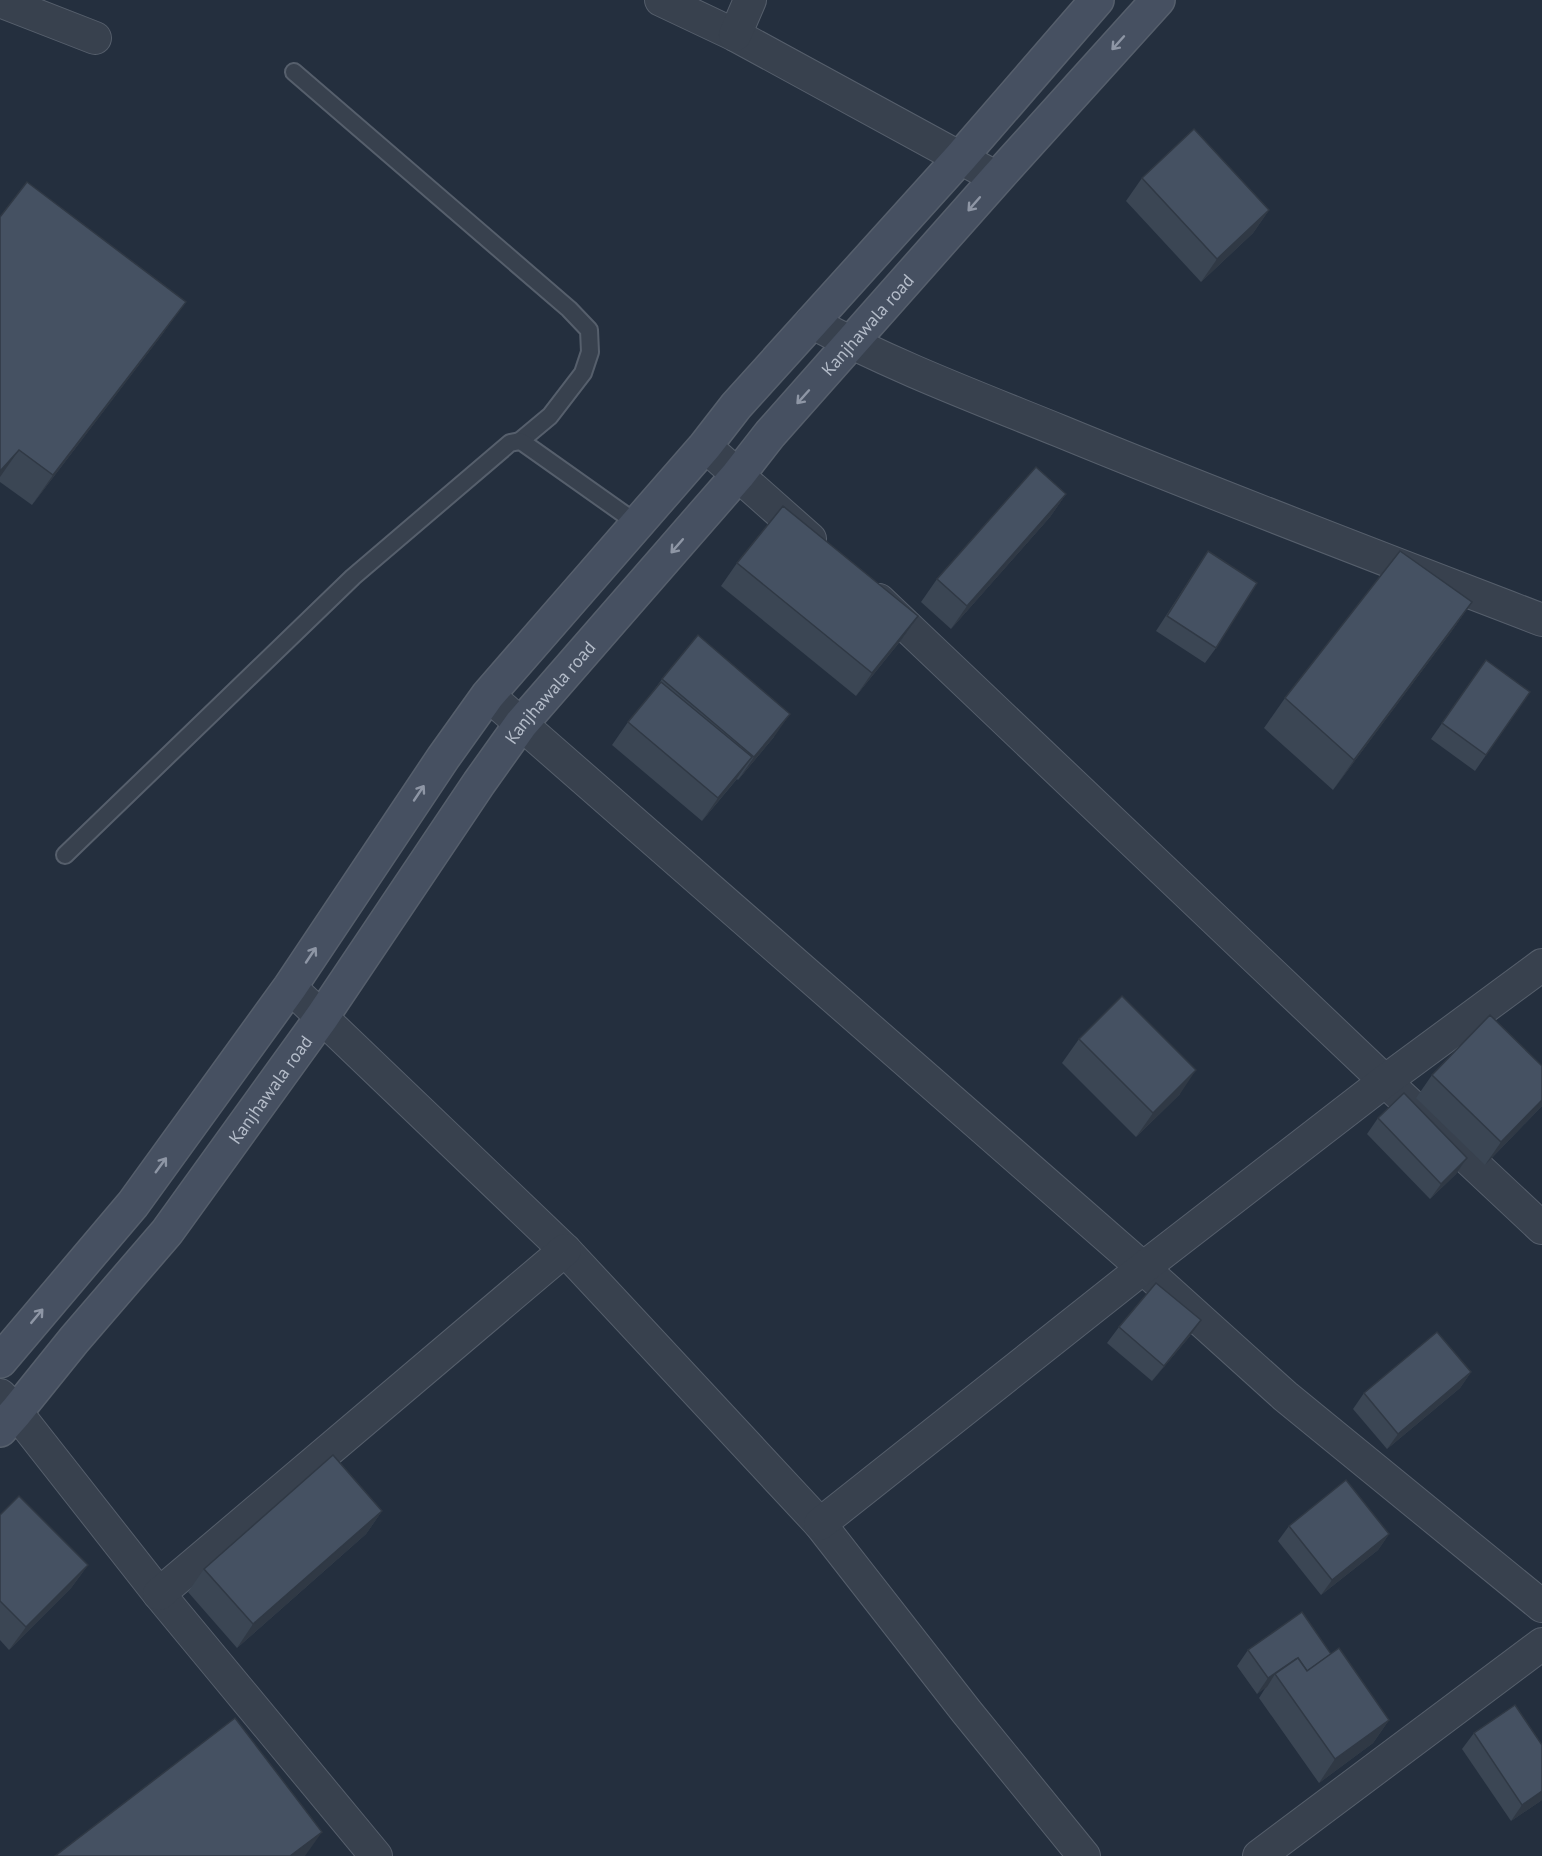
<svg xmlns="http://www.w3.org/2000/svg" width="1542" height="1856" font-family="'PT Sans',sans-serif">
<rect width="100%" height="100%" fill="#242f3e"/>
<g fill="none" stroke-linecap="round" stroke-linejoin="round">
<!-- service casing -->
<g stroke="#565f6c" stroke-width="20">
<g id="service">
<polyline points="294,72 569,309 589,330 590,352 583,373 550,416 520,441"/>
<polyline points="65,855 353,577 510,443 520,441 525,444 638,524"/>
</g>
</g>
<!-- minor casing -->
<g stroke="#565f6c" stroke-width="34">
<g id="minor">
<polyline points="661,0 735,35 997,178"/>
<polyline points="0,1 95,38"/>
<polyline points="735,35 750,0"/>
<path d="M811 322C891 365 976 397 1060 431 1220 497 1381 558 1542 620"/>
<polyline points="705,446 810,539"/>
<polyline points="879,600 1385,1081 1542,1228"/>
<polyline points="488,695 1143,1268 1285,1396 1542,1606"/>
<polyline points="290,987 565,1250 820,1524 966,1711 1084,1856"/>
<polyline points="0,1395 16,1412 159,1594 376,1856"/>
<polyline points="820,1524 1143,1268 1385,1081 1542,965"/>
<polyline points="159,1594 565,1250"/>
<polyline points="1259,1856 1542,1644"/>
</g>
</g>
<!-- secondary casing -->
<g stroke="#565f6c" stroke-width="36">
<g id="secondary">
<polyline points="0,1361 133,1204 290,987 443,758 488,695 705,446 736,406 960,158 1097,0"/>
<path id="s1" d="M0 1430 16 1412 74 1340 167 1232 322 1017 479 783 521 724 670 553 738 475 770 434 997 178 1158 0"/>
</g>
</g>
<!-- service -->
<use href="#service" stroke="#38414e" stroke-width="16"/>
<!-- minor -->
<use href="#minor" stroke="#38414e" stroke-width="32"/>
<!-- secondary -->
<use href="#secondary" stroke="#465061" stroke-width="33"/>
</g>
<!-- wall -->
<g fill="#3b4654">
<polygon points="1142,178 1269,210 1253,233 1201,282 1126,201"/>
<polygon points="0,217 164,332 32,505 0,482"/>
<polygon points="1066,494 1050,517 951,629 921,602 937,579"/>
<polygon points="1208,551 1216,648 1205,663 1156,631"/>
<polygon points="737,563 918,616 902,639 856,696 721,586"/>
<polygon points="1472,602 1451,632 1333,790 1264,728 1285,698"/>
<polygon points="1486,660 1530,692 1475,771 1431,739"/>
<polygon points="662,679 774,737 738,780 737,779 702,821 612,745 628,722 651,694"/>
<polygon points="1079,1039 1180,1094 1136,1137 1062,1063"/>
<polygon points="1432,1075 1542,1106 1485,1165 1416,1098"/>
<polygon points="1378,1118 1467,1158 1456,1174 1430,1199 1367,1134"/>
<polygon points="1119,1327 1190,1336 1152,1381 1107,1343"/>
<polygon points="1471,1372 1460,1388 1387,1449 1353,1409 1364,1393"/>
<polygon points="382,1511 366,1534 237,1648 188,1592 204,1569"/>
<polygon points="0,1515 88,1565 71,1588 9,1650 0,1640"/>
<polygon points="1289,1526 1389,1534 1378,1550 1321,1595 1278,1541"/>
<polygon points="1248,1650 1331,1654 1389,1720 1373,1743 1319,1783 1259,1698 1266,1687 1257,1694 1237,1666"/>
<polygon points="1474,1733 1542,1800 1511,1821 1462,1749"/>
</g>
<!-- shaded-wall -->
<g fill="#303945">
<polygon points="1269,210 1253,233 1201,282 1217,259"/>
<polygon points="186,302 164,332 32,505 53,475"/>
<polygon points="19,450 0,477 0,471"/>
<polygon points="1066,494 1050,517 951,629 967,606"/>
<polygon points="1472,602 1451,632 1333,790 1354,760"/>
<polygon points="918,616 902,639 856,696 872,673"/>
<polygon points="790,714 774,737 738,780 754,757"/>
<polygon points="752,757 735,781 702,821 718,798"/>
<polygon points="1196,1070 1180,1094 1136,1137 1153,1113"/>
<polygon points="1542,1100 1542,1106 1485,1165 1501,1142"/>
<polygon points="1467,1158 1456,1174 1430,1199 1441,1184"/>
<polygon points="1201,1320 1190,1336 1152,1381 1164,1366"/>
<polygon points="1471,1372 1460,1388 1387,1449 1398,1434"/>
<polygon points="382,1511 366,1534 237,1648 253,1624"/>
<polygon points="1389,1534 1378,1550 1321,1595 1332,1580"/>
<polygon points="88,1565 71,1588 9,1650 26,1627"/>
<polygon points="1296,1659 1285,1674 1275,1674 1267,1687 1257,1694 1268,1678"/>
<polygon points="1389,1720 1373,1743 1319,1783 1335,1759"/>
<polygon points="1542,1791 1542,1800 1511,1821 1522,1805"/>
<polygon points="322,1832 305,1856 290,1856"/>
</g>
<!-- building -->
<g fill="#455162" stroke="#303945" stroke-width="1.5">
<polygon points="1194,129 1269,210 1217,259 1142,178"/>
<polygon points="27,182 186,302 53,475 19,450 0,471 0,217"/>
<polygon points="1036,467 1066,494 967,606 937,579"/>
<polygon points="783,506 918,616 872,673 737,563"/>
<polygon points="1208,551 1257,583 1216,648 1167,616"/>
<polygon points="1400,551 1472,602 1354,760 1285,698"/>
<polygon points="698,635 790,714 754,757 662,679"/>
<polygon points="1486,660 1530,692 1486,755 1442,723"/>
<polygon points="661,682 752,757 718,798 628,722"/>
<polygon points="1122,996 1196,1070 1153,1113 1079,1039"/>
<polygon points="1490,1015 1542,1066 1542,1100 1501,1142 1432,1075"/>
<polygon points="1404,1093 1467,1158 1441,1184 1378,1118"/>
<polygon points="1156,1283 1201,1320 1164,1366 1119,1327"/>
<polygon points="1437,1332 1471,1372 1398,1434 1364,1393"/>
<polygon points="333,1455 382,1511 253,1624 204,1569"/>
<polygon points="1346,1480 1389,1534 1332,1580 1289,1526"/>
<polygon points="19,1496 88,1565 26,1627 0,1601 0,1515"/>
<polygon points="1302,1612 1331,1654 1307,1671 1298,1658 1296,1660 1296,1659 1268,1678 1248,1650"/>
<polygon points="1339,1648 1389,1720 1335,1759 1275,1674 1298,1658 1307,1671"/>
<polygon points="1515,1705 1542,1745 1542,1791 1522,1805 1474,1733"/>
<polygon points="235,1718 322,1832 290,1856 55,1856"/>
</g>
<!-- one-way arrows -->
<defs><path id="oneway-shaft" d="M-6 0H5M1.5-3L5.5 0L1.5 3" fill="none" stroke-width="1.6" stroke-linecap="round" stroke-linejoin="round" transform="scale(1.5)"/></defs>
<g stroke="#8e96a5">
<use href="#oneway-shaft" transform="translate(1118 43) rotate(132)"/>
<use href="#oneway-shaft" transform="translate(974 204) rotate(131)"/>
<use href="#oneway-shaft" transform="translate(803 397) rotate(132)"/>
<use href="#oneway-shaft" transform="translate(677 546) rotate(131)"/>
<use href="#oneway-shaft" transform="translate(419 793) rotate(-56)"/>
<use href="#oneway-shaft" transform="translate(311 955) rotate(-56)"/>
<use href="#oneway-shaft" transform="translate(161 1165) rotate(-54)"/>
<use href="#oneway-shaft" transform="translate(37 1316) rotate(-50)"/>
</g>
<g text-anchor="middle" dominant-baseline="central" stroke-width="6" stroke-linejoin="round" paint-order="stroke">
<!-- street labels -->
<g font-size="18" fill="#b4bcc9" stroke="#1d2633">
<text stroke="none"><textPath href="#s1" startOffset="1407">Kanjhawala road</textPath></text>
<text stroke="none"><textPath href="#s1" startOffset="921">Kanjhawala road</textPath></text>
<text stroke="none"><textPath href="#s1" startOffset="435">Kanjhawala road</textPath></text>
</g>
</g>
</svg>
